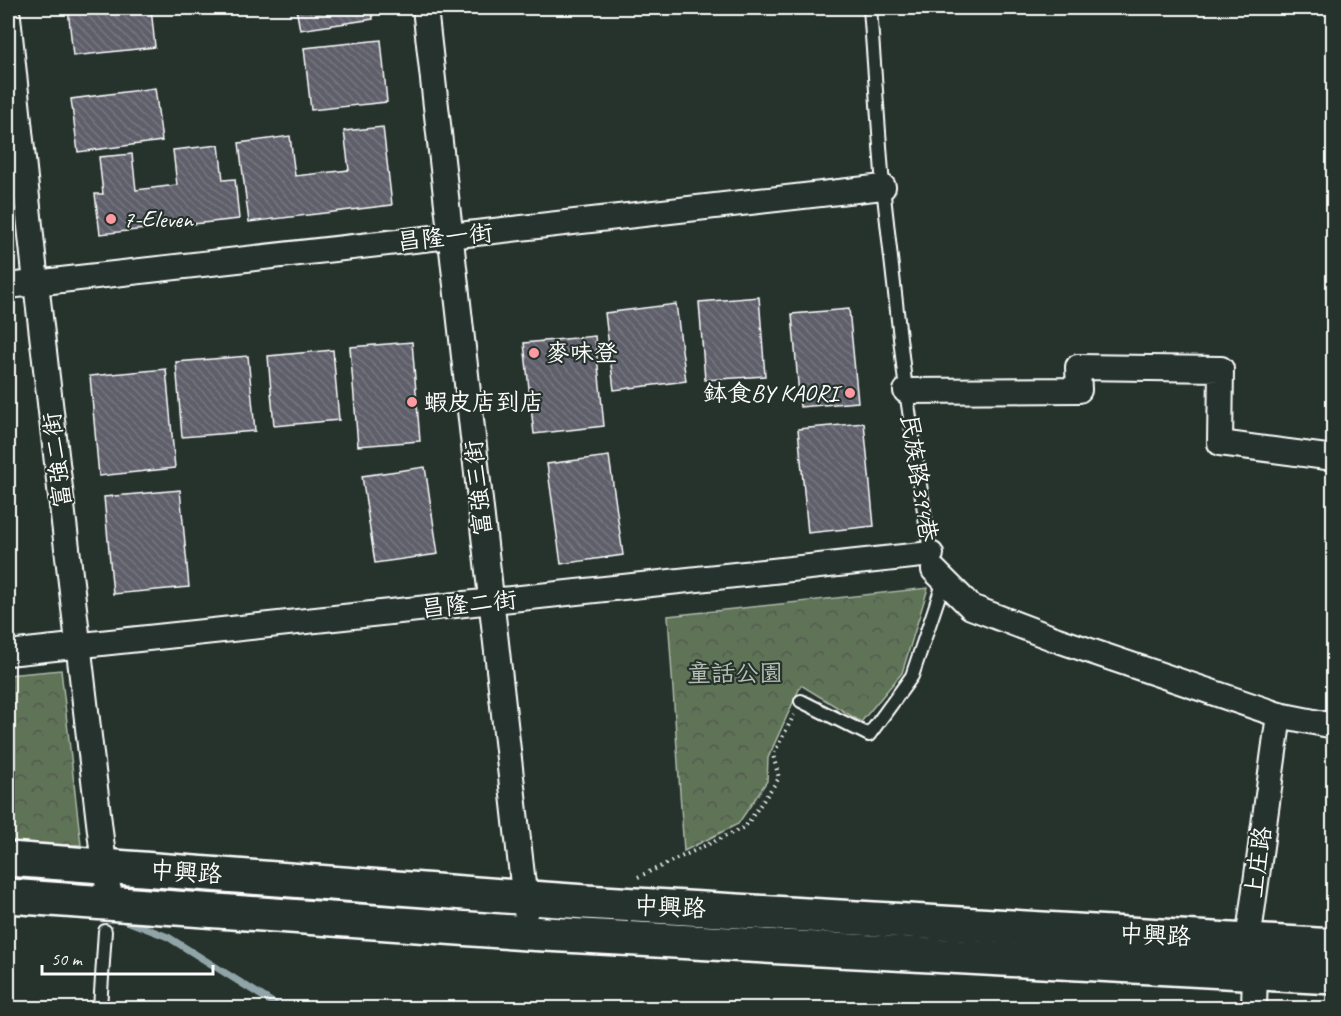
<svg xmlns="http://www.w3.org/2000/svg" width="1341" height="1016" font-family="Caveat,'LXGW WenKai TC',sans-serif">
<defs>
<pattern id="park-crowns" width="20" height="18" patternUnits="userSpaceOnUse" patternTransform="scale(1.5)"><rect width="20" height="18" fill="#5e7356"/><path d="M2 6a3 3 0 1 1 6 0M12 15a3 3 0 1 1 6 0" fill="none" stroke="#525a50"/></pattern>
<pattern id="building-back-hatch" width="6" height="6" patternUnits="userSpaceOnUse" patternTransform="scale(1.5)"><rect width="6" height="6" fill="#5e5f6b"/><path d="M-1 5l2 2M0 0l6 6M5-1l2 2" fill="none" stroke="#767781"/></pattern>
</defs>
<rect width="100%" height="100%" fill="#26332d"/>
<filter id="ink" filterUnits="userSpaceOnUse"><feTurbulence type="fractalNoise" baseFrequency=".0167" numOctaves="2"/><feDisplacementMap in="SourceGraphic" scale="12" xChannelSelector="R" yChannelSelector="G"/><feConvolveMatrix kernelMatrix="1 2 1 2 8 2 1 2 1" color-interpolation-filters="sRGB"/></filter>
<g filter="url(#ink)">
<!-- park -->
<g fill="url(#park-crowns)" stroke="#aeb9aa" stroke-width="1.5">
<polygon points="928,588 902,673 861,722 801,685 768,758 767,781 738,824 684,851 668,616"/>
<polygon points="61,670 81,845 8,844 8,675"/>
</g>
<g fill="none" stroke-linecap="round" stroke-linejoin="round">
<!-- stream -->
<polyline stroke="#91a5a8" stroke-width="7" points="119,918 168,937 281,1008"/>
</g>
<!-- building -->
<g fill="url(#building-back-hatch)" stroke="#fff" stroke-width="1.5">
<polygon points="68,8 151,8 155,47 73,56"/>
<polygon points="296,8 371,8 373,19 300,30"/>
<polygon points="381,40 387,102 311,110 304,48"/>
<polygon points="155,88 162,141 78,152 71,99"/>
<polygon points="383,127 392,205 249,222 239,143 290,136 295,176 349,170 344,131"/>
<polygon points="219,145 223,180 235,179 239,219 100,234 95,194 103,194 99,157 132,154 136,190 177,185 173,150"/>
<polygon points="759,297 765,376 705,380 699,302"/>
<polygon points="676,304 686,381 614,390 605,313"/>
<polygon points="849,309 858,402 800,407 792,314"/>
<polygon points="595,336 604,426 534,434 524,343"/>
<polygon points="412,342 420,441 358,446 350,347"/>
<polygon points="333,350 339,420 274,426 268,356"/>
<polygon points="248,356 255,431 182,437 176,362"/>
<polygon points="166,369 175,468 99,476 90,376"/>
<polygon points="864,423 874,526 808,533 798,429"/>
<polygon points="609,456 623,555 561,564 547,464"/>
<polygon points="425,467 438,554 375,563 362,476"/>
<polygon points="180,490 189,587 113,594 104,497"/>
</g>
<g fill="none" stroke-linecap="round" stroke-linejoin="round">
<!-- lane casing -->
<g stroke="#fff" stroke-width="16">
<g id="lane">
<polyline points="870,8 883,187 906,391 931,558"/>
<polyline points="801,701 869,735 912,676 944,581"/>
<polyline points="100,1008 105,931"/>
</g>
</g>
<!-- street casing -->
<g stroke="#fff" stroke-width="28">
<g id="street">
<polyline points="425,8 526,911"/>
<polyline points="8,17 36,283 104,865 111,903"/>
<polyline points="8,286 883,187"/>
<polyline points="906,391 1079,390 1078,367 1221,369 1220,443 1334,458"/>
<polyline points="934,570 971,607 1055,639 1279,715 1334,726"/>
<polyline points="8,653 931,554"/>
<polyline points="1254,1008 1255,973 1248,941 1279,715"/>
</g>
</g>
<!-- secondary casing -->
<g stroke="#fff" stroke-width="38">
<g id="secondary">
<polyline points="8,859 585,902 1334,946"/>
<polyline points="8,896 527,933 1334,977"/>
</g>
</g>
<!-- path -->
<polyline stroke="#fff" stroke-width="4" stroke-dasharray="1.5 4.5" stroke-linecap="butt" points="638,877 745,827 779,778 773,755 794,715"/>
<!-- lane -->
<use href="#lane" stroke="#26332d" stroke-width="12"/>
<!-- street -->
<use href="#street" stroke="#26332d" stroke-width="24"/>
<!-- secondary -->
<use href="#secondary" stroke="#26332d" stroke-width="33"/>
</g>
</g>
<!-- markers -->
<g fill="#ff9aa2" stroke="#26332d" stroke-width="2">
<circle cx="111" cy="219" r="6"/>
<circle cx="534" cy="353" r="6"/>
<circle cx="850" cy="393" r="6"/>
<circle cx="412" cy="402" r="6"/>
</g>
<g text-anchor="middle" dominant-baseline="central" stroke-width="4.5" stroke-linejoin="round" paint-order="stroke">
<!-- poi labels -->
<g font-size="24" fill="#fff" stroke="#26332d" text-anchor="start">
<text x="123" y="219">7-Eleven</text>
<text x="546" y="353">麥味登</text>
<text x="838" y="393" text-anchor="end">鉢食BY KAORI</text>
<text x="424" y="402">蝦皮店到店</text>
</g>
<!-- street labels -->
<g font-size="24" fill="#fff" stroke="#26332d">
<text transform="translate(445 237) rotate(-6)">昌隆一街</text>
<text transform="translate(57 460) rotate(-97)">富強二街</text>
<text transform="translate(919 478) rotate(81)">民族路394巷</text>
<text transform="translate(478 488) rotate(-96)">富強三街</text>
<text transform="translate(469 604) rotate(-6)">昌隆二街</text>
<text transform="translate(1258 862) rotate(-82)">上庄路</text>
<text transform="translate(186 872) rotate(4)">中興路</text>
<text transform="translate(670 907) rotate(3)">中興路</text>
<text transform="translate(1155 935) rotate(3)">中興路</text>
</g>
<!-- park labels -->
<g font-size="24" fill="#b7c0b3" stroke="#26332d">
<text x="735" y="673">童話公園</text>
</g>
</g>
<!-- margin -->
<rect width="1341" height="1016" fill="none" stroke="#26332d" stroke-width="30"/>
<rect x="15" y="15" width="1311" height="986" fill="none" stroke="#fff" stroke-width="2" filter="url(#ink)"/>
<!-- scale -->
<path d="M42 965v9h171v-9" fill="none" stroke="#ffffff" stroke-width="3"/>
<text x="51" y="965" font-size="18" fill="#ffffff" stroke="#26332d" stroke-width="4.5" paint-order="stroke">50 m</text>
</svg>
